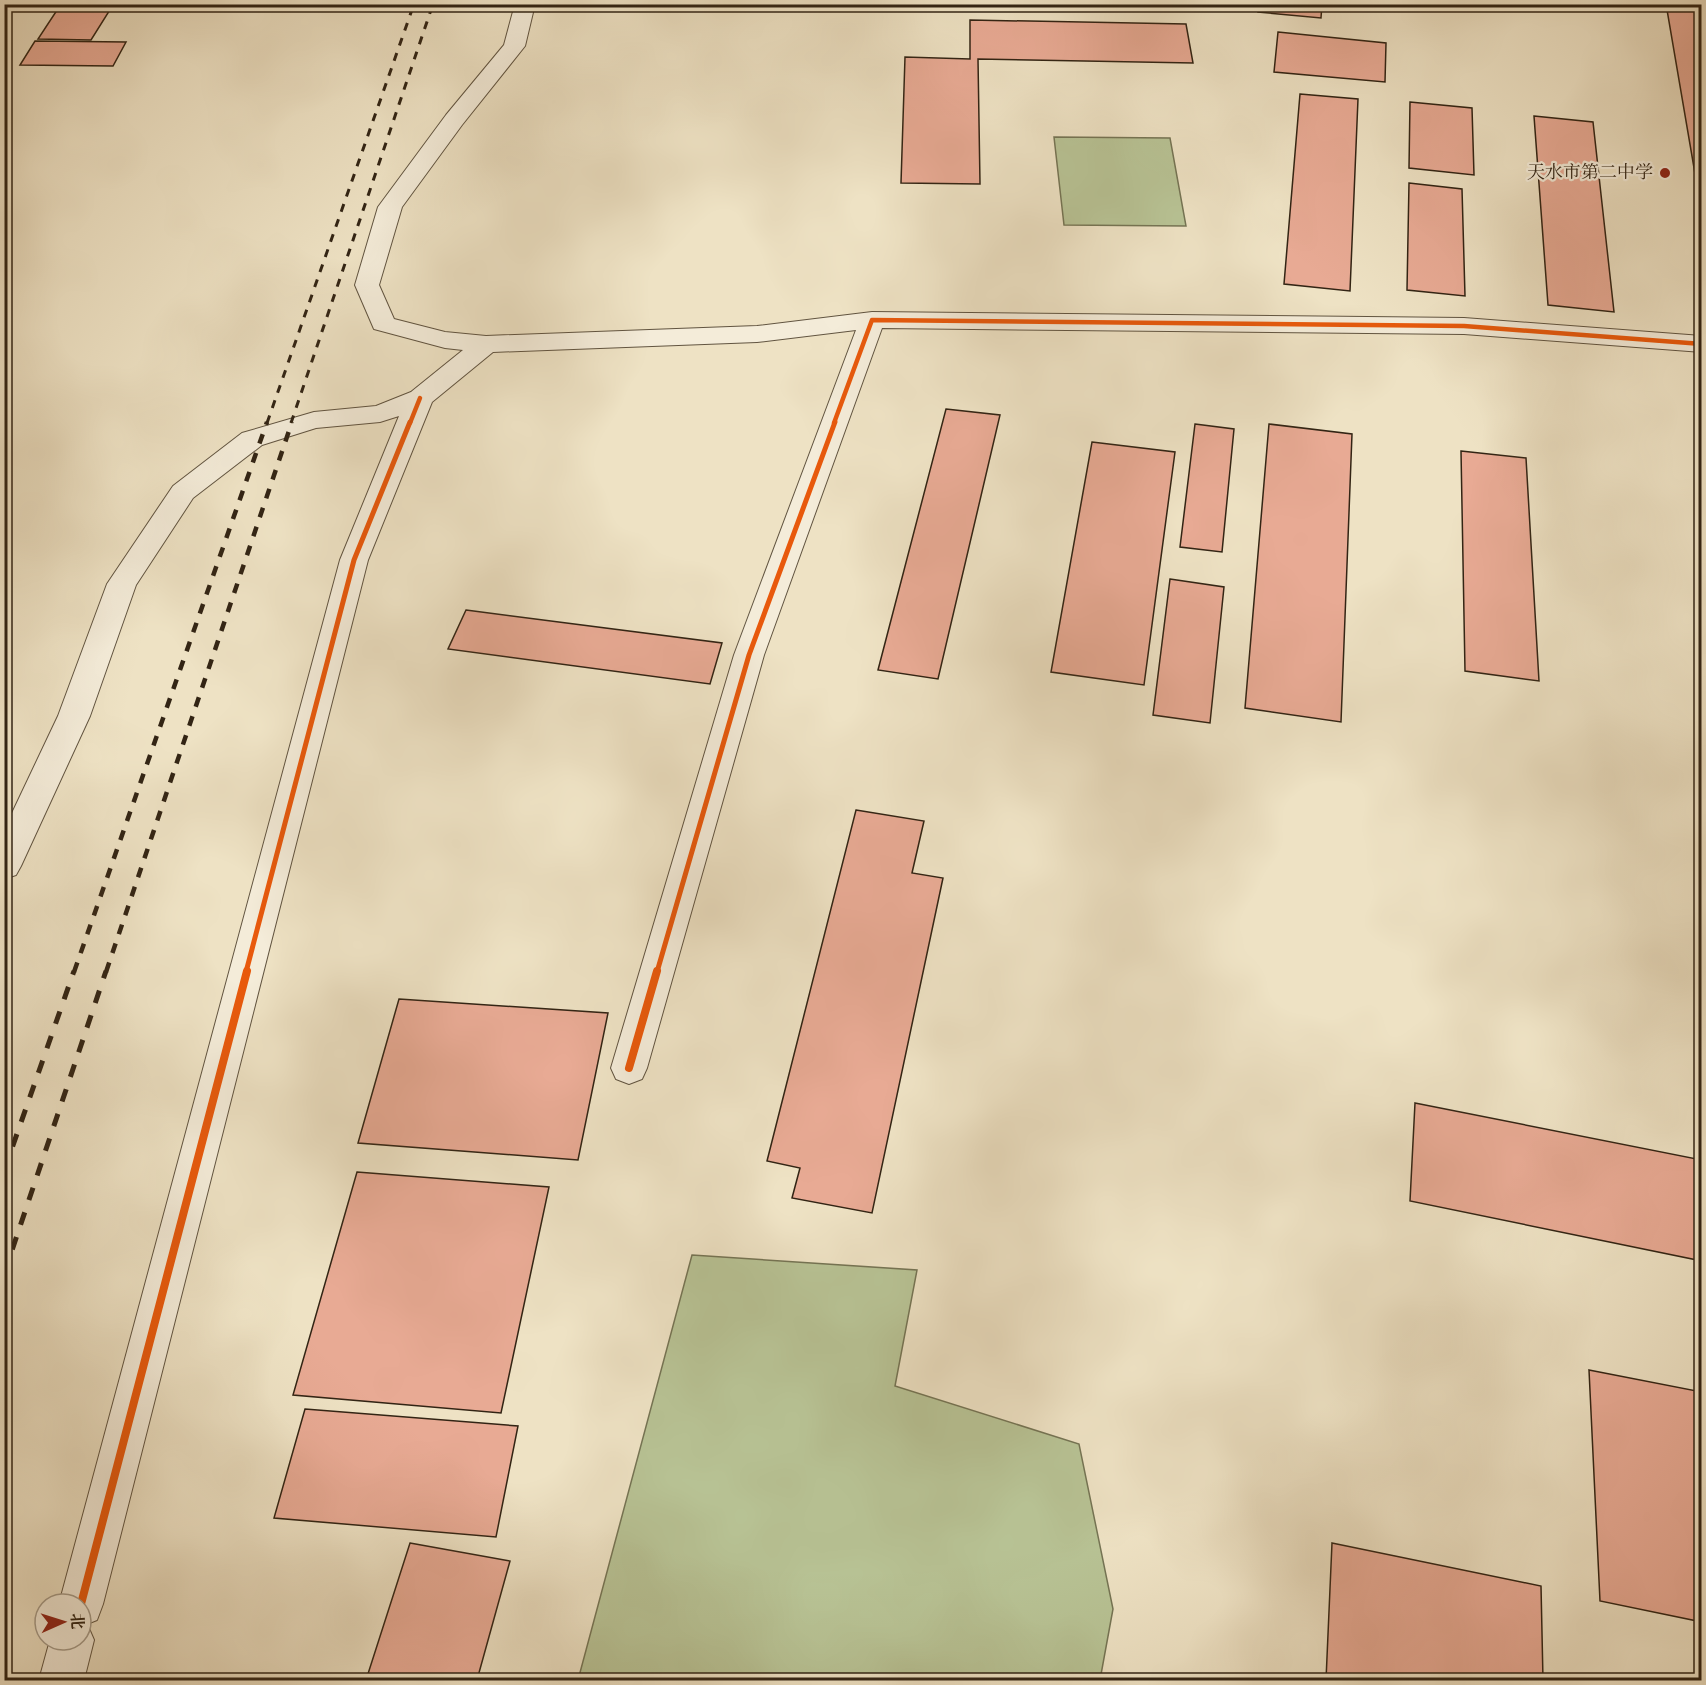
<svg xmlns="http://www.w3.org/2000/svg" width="1706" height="1685" font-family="'Old Standard TT','Noto Serif SC',serif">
<rect width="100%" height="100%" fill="#eee2c4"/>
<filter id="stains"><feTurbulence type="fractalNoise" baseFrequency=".00333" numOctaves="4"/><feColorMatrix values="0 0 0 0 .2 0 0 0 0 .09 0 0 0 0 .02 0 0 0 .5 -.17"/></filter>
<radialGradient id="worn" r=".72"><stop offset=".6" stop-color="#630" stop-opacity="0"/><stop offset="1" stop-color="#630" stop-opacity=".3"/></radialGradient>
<!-- green -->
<g fill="#b8c395" stroke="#757454" stroke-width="1.5">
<polygon points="1054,137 1170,138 1186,226 1064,225"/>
<polygon points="692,1255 917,1270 895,1386 1079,1444 1113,1609 1100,1680 578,1680"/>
</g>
<!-- building -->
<g fill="#e8aa94" stroke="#322414" stroke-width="1.5">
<polygon points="61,4 95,4 113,5 91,40 38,39"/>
<polygon points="1259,4 1322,4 1321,18 1258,12"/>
<polygon points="1666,4 1702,4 1702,203 1700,203"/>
<polygon points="970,20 1186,24 1193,63 978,59 980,184 901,183 905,57 970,59"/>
<polygon points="1278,32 1386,43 1385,82 1274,72"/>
<polygon points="35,41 126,42 113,66 20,65"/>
<polygon points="1300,94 1358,99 1350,291 1284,284"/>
<polygon points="1410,102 1472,108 1474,175 1409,168"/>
<polygon points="1534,116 1593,122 1614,312 1548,305"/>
<polygon points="1409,183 1462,189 1465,296 1407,290"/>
<polygon points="946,409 1000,415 938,679 878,670"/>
<polygon points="1195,424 1234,429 1222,552 1180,547"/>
<polygon points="1269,424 1352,434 1341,722 1245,708"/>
<polygon points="1092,442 1175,452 1144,685 1051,672"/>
<polygon points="1461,451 1526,458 1539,681 1465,671"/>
<polygon points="1170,579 1224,587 1210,723 1153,715"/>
<polygon points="466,610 722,643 710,684 448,649"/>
<polygon points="856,810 924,821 912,873 943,878 872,1213 792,1198 800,1168 767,1161"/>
<polygon points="399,999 608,1013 578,1160 358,1143"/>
<polygon points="1415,1103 1702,1160 1702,1261 1410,1201"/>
<polygon points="357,1172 549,1187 501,1413 293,1395"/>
<polygon points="1589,1370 1702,1392 1702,1622 1600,1601"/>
<polygon points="305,1409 518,1426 496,1537 274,1518"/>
<polygon points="410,1543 510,1561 477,1680 366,1680"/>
<polygon points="1332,1543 1541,1586 1543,1680 1326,1680"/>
</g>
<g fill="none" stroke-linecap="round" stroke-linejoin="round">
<!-- minor casing -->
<g stroke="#615440" stroke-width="2">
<polygon id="minor" points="515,4 535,4 525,46 462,125 402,207 379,285 394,319 445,332 486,336 757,326 872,312 1464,318 1702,336 1702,352 1464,334 882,328 764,655 647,1068 642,1079 629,1084 616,1079 611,1068 734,655 856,330 757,342 493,352 432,402 368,560 103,1604 97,1620 87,1624 94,1640 84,1680 39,1680 50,1640 81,1640 81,1604 59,1604 340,560 399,416 380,422 316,428 262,445 193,498 136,585 90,716 21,866 16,875 4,879 4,830 58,716 107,584 173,486 242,433 314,412 376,406 411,392 463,350 445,348 374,329 355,285 378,207 446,115 504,45"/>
</g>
<!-- minor -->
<use href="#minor" fill="#f4ecd9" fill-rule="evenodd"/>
<!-- rail-far2 -->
<g stroke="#322414" stroke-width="3" stroke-dasharray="8 8" stroke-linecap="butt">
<polyline points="267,423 414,4"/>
<polyline points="291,423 433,4"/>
</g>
<!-- rail-far1 -->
<g stroke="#322414" stroke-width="4.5" stroke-dasharray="10 10" stroke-linecap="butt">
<polyline points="74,972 267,422"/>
<polyline points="106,972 292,422"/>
</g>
<!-- rail -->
<g stroke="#322414" stroke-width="5" stroke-dasharray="13 13" stroke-linecap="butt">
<polyline points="4,1171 74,971"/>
<polyline points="4,1274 106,971"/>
</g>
<!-- cycleway-far2 casing -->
<g stroke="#f4ecd9" stroke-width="8">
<g id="cycleway-far2">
<polyline points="410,423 420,398"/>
<polyline points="834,423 872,320 1464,326 1702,344"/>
</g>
</g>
<!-- cycleway-far1 casing -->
<g stroke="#f4ecd9" stroke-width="9">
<g id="cycleway-far1">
<polyline points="246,972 354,560 410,422"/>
<polyline points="657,972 749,655 835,422"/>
</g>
</g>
<!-- cycleway casing -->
<g stroke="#f4ecd9" stroke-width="11">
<g id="cycleway">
<polyline points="629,1068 657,971"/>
<polyline points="81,1604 247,971"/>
</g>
</g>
<!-- cycleway-far2 -->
<use href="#cycleway-far2" stroke="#e8590c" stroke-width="4.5"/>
<!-- cycleway-far1 -->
<use href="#cycleway-far1" stroke="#e8590c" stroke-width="5"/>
<!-- cycleway -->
<use href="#cycleway" stroke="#e8590c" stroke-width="8"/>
</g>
<!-- markers -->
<circle fill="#8f2418" stroke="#f4ecd9" stroke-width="2" cx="1665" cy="173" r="6"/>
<g text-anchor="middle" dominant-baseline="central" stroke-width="4.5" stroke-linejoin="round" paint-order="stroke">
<!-- far-poi labels -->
<g font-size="18" fill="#322414" stroke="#f4ecd9" text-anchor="end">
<text x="1653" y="173">天水市第二中学</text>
</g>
</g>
<!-- margin -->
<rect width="1706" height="1685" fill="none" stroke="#eee2c4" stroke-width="24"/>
<rect x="6" y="6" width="1694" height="1673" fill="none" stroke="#322414" stroke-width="3"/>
<rect x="12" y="12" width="1682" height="1661" fill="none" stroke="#322414" stroke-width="1.5"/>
<!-- north arrow -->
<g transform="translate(63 1622) rotate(87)"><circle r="28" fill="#f4ecd9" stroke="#a69c8a" stroke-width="1.5"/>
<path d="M0-4.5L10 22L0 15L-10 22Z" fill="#8f2418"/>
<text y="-9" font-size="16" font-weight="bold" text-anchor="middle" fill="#322414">北</text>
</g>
<rect width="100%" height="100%" filter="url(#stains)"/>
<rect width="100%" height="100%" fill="url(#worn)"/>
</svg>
